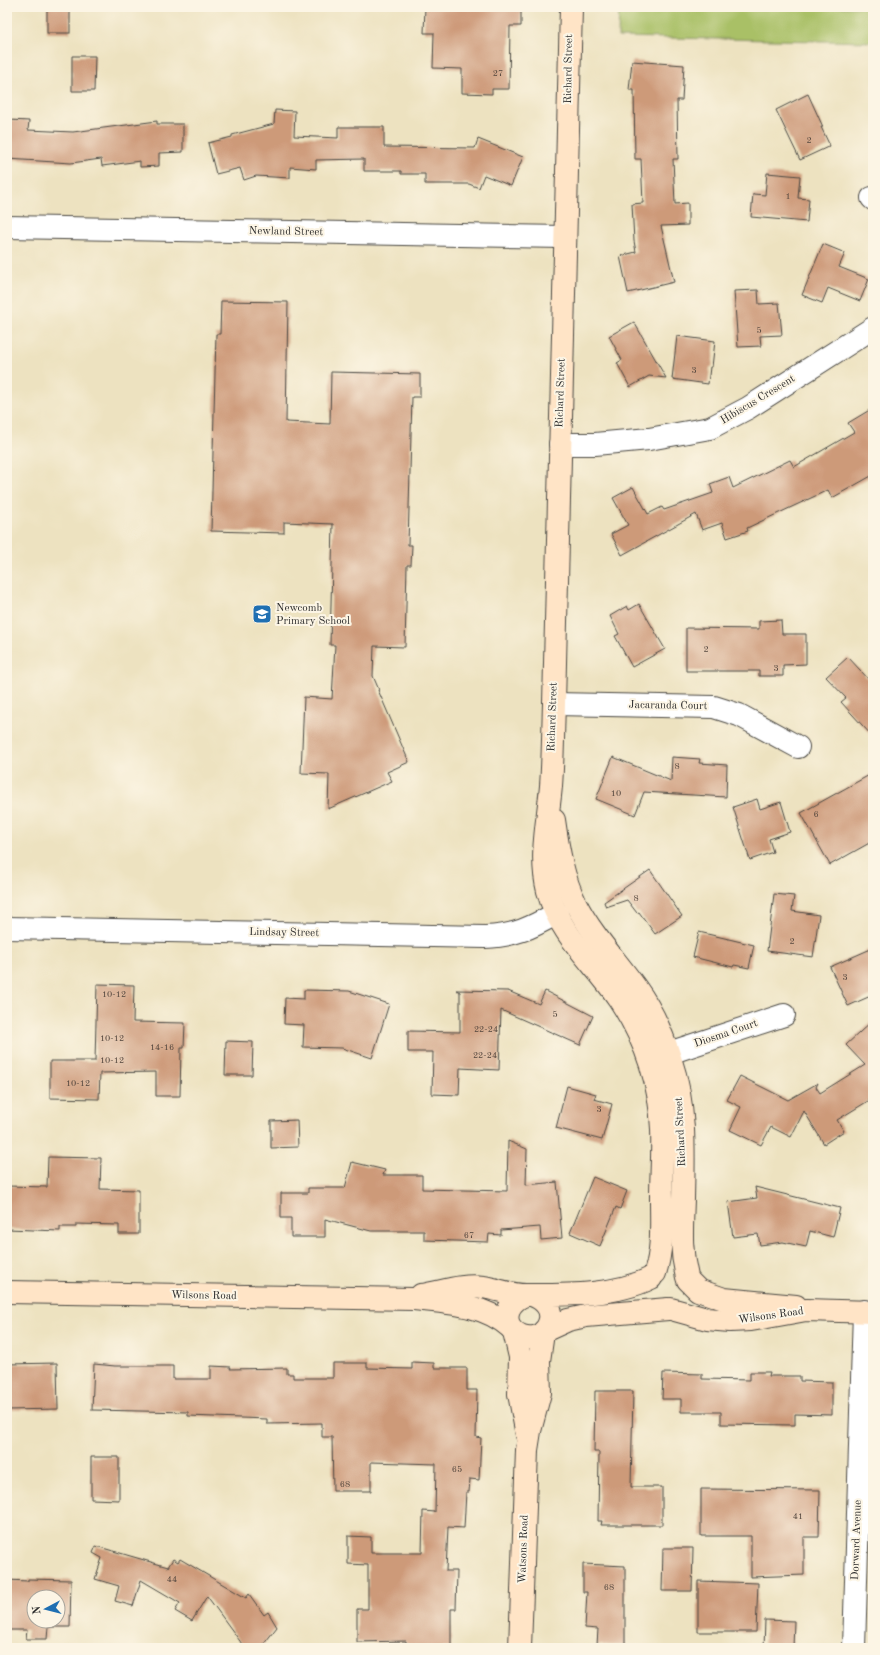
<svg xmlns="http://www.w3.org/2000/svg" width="880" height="1655" font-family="'Old Standard TT',serif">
<rect width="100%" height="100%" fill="#fcf5e5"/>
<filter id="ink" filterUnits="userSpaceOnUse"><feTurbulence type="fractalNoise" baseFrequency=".025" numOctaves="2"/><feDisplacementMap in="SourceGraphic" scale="8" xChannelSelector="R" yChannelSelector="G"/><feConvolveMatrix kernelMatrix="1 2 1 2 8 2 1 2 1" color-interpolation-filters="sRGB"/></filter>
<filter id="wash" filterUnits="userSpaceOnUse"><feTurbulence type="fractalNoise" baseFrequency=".012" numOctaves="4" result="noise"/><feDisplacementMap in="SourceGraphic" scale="16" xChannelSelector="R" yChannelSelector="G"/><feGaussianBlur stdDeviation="0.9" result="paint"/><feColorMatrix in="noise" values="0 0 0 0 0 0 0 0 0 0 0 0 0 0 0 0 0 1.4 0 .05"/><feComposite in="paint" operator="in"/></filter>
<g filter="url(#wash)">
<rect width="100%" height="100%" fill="#ede2c0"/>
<!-- green -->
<polygon fill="#a9c066" stroke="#6a7648" points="619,7 873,7 873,42 618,37"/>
<g id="blocks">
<!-- building -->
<g fill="#cd9a79" fill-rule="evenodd">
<rect x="47" y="7" width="23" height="26"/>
<polygon points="425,7 521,7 521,26 510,26 509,89 492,89 492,94 462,93 462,69 433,68 434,33 424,33"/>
<polygon points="72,56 95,56 94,91 72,91"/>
<polygon points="632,61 684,65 682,100 677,100 678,159 673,159 675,204 688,203 688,225 661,226 674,282 628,293 620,256 636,252 634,241 632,204 643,203 641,159 635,159 634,90 629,90"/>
<polygon points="808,94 823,127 821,127 830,146 800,160 776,110"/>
<polygon points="275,110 295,111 294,136 338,138 338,127 384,127 384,147 475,148 478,139 523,157 511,186 484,175 479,188 469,184 425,184 425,174 401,174 401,171 364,171 364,159 316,160 316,169 290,167 290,178 256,176 244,180 240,168 216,174 208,143 232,137 232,135 274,124"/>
<polygon points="9,120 29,121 28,130 73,132 157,121 157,124 183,124 183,152 159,153 159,166 140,167 140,161 102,166 101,159 71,163 7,159"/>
<polygon points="767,173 800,176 798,198 809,199 807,222 751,217 753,194 765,195"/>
<polygon points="823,244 845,253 839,267 869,279 860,301 828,288 822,303 802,295"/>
<polygon points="758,290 759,304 779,303 782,335 760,336 761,346 738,347 734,291"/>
<polygon points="221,301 288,302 286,422 330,424 331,372 420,374 420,397 412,397 408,545 412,545 411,565 407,565 405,647 374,646 373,676 379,690 378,690 409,762 387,772 392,781 328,809 329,774 301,773 304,697 332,699 335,645 330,645 333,524 284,522 284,533 211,531 216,334 220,334"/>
<polygon points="634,322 666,378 649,376 630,387 617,363 622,360 609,336"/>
<polygon points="677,336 715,341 712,367 710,367 708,384 672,379"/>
<polygon points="873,408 873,475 832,498 828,490 747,528 748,531 727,538 722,523 702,530 696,514 622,555 611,534 628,525 613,498 633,487 648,514 662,507 664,510 713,493 710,484 729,477 733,488 790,460 794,467 854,432 848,423"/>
<polygon points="639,604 665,649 632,667 615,636 619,634 610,616 627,606 629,610"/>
<polygon points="781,620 782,634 806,634 806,664 783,665 783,676 759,676 759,671 686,671 686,628 759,629 759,621"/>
<polygon points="848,657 873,684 873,737 841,702 846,698 826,677"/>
<polygon points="613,757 671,781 672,757 700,759 699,763 727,765 726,797 644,792 635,815 596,799"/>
<polygon points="873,773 873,841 830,865 801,813"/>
<polygon points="757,799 760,809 781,802 790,832 769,839 773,852 750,860 733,807"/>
<polygon points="650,870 682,916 655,934 639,912 637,913 627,900 606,907 604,902"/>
<polygon points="774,894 794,896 792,911 819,915 813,957 767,951"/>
<polygon points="699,932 754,945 749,968 734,965 733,967 693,957"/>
<polygon points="873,948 873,995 848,1006 830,967"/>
<polygon points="97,984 134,985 133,1022 185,1023 184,1048 181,1048 180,1096 156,1096 156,1072 100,1073 99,1099 50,1098 50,1061 95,1061"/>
<polygon points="304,990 349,991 389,1004 372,1058 342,1048 303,1047 304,1025 284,1024 285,998 304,999"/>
<polygon points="456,990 508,991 539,1004 545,991 593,1016 580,1045 501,1010 499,1070 460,1068 459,1095 432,1094 433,1052 408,1052 408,1031 460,1032 460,992"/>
<polygon points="873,1020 873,1098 837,1120 844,1131 824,1144 804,1111 791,1137 771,1127 761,1145 730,1130 741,1107 727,1100 740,1076 788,1100 818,1083 816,1087 820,1093 865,1065 846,1045"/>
<polygon points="226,1041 253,1042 252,1075 225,1075"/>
<polygon points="567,1086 596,1094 594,1099 612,1104 602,1140 556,1128"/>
<polygon points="297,1120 298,1147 271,1148 271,1121"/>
<polygon points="508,1141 527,1149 526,1185 557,1182 562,1238 541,1240 540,1227 501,1230 501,1235 489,1234 488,1242 424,1240 424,1231 371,1231 325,1219 325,1237 291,1237 291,1218 281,1218 281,1193 308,1193 308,1188 345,1188 352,1162 385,1170 383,1175 422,1175 422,1189 507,1191"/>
<polygon points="48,1157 101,1158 100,1189 139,1190 139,1234 119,1234 119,1225 76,1224 76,1227 60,1227 60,1231 7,1229 7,1186 47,1187"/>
<polygon points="593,1177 627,1191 620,1209 616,1207 600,1246 570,1233"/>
<polygon points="755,1187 840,1208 833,1237 810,1231 806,1247 783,1242 760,1245 758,1234 733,1237 728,1202 757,1198"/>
<polygon points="412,1362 434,1363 434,1368 467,1368 467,1390 477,1390 476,1437 481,1438 479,1480 470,1479 469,1492 466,1492 464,1528 448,1527 446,1571 457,1571 456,1609 451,1609 451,1648 406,1648 406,1641 357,1642 357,1609 368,1609 368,1565 348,1564 348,1536 371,1537 371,1553 422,1553 423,1511 435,1512 436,1464 371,1462 371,1491 333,1491 332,1437 322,1437 322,1423 267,1424 267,1419 188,1416 188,1412 92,1410 94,1364 115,1366 173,1366 173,1379 211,1379 211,1366 231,1367 230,1369 287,1368 287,1374 293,1374 293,1378 333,1378 333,1363 367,1363 367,1368 412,1369"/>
<polygon points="57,1363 58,1409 7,1410 7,1364"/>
<polygon points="750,1372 770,1372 769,1376 800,1376 800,1381 832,1382 832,1415 795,1414 795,1425 721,1424 721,1412 681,1412 681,1399 662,1399 663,1373 702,1374 702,1379 750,1380"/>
<polygon points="595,1391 633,1391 631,1487 662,1487 662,1525 601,1525 602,1521 598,1521 599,1452 594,1452"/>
<polygon points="91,1457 119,1457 119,1500 91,1499"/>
<polygon points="701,1489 820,1490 819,1537 804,1537 804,1575 751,1577 751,1536 701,1536"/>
<polygon points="96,1546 168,1567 173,1559 178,1562 180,1559 246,1598 249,1594 264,1615 268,1612 277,1627 263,1645 256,1648 245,1648 207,1596 192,1621 175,1611 180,1603 141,1580 133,1606 115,1601 119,1586 95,1579 102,1558 93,1553"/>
<polygon points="663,1548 693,1548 692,1591 662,1591"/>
<polygon points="583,1564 625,1566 625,1646 597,1645 598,1629 585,1628 587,1592 583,1592"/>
<path d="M28 1579 71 1580 70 1627H48L47 1639H26L27 1630H7V1580L28 1581ZM34 1597H58V1621H34Z"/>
<polygon points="698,1581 758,1583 756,1632 698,1632"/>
<polygon points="765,1620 794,1621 793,1648 764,1648"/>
</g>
</g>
</g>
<g filter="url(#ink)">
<use href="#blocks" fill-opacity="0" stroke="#484641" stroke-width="1"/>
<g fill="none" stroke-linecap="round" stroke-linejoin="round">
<!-- street casing -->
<g stroke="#484641" stroke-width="24">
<g id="street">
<polyline points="872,198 873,199"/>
<polyline points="7,227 565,237"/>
<polyline points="560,444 595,444 649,439 710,428 748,408 873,328"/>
<polyline points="554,704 714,707 739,715 798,747"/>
<path d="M7 928 485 937C514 936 531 928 557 913"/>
<polyline points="669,1053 784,1015"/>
<polyline points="854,1648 864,1311"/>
</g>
</g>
<!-- secondary casing -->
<g stroke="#484641" stroke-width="24">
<g id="secondary">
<path d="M571 7 554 704C553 731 553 759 551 786 548 821 539 856 548 891 560 936 594 962 619 999 644 1037 660 1082 662 1129 663 1152 661 1175 661 1198 661 1224 663 1249 655 1273"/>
<path d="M554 820C558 848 563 879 576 904 592 935 616 960 636 988 652 1010 663 1035 671 1061 686 1105 684 1153 683 1199 682 1228 680 1249 687 1277"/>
<polyline points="688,1280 698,1290 724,1299 796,1306"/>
<path d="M7 1292 414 1299C449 1303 485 1304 511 1328"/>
<path d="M421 1295C442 1292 461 1284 483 1287 497 1289 511 1295 526 1295"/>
<path d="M532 1295C544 1299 554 1310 549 1323 540 1350 499 1335 509 1309 513 1301 518 1297 526 1295 566 1295 614 1296 651 1278"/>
<polyline points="671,1309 707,1319 730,1321 751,1320 806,1310 873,1312"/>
<polyline points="544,1331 568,1320 586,1316 668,1309"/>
<polyline points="514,1332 520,1357 519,1394 527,1435"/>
<polyline points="520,1648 527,1450 530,1431 540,1393 539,1361 543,1333"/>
</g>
</g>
<!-- street -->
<use href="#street" stroke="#fff" stroke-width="22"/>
<!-- secondary -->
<use href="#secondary" stroke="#ffe4c6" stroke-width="22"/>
</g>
</g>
<!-- icons -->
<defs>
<g id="school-square" transform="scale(1)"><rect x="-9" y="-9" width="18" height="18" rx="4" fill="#1f6fb2" stroke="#fcf5e5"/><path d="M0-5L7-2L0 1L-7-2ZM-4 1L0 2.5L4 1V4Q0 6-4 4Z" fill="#fff"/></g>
</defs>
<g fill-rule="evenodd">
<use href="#school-square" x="262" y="614"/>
</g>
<g text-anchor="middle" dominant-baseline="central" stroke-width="4" stroke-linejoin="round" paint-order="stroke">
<!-- number labels -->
<g font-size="9" fill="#54473e">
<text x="498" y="73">27</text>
<text x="809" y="140">2</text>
<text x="788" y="196">1</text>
<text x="759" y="330">5</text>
<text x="694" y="370">3</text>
<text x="706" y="649">2</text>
<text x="776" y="668">3</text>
<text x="677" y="766">8</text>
<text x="616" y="793">10</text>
<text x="816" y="814">6</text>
<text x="636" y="898">8</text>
<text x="792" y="941">2</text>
<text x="845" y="977">3</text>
<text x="114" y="994">10-12</text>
<text x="555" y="1014">5</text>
<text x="486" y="1029">22-24</text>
<text x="112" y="1038">10-12</text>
<text x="162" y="1047">14-16</text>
<text x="485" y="1055">22-24</text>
<text x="112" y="1060">10-12</text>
<text x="78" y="1083">10-12</text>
<text x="599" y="1109">3</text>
<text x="469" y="1235">67</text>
<text x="457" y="1469">65</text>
<text x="345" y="1484">68</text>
<text x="798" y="1516">41</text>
<text x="172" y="1579">44</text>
<text x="609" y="1587">68</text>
</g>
<!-- street labels -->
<g font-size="11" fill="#2b2b2b" stroke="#fcf5e5">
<text transform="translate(569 69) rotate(-89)">Richard Street</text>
<text transform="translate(286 232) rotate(1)">Newland Street</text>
<text transform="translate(561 393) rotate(-88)">Richard Street</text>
<text transform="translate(758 400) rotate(-31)">Hibiscus Crescent</text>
<text transform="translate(668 706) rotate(1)">Jacaranda Court</text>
<text transform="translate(553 717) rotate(-88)">Richard Street</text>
<text transform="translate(284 933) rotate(1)">Lindsay Street</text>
<text transform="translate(726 1034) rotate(-19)">Diosma Court</text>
<text transform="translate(681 1132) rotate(-93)">Richard Street</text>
<text transform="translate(204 1296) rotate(1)">Wilsons Road</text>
<text transform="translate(771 1316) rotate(-8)">Wilsons Road</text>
<text transform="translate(857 1540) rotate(-88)">Dorward Avenue</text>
<text transform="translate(524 1549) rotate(-88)">Watsons Road</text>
</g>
<!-- poi labels -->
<g font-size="11" fill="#2b2b2b" stroke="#fcf5e5" text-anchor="start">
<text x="276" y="608">Newcomb<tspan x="276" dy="13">Primary School</tspan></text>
</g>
</g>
<!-- margin -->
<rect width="880" height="1655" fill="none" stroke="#fcf5e5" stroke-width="24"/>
<!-- north arrow -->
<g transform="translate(46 1609) rotate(263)"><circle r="19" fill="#fcf5e5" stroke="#a8a49b"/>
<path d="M0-3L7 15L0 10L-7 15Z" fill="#1f6fb2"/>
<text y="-6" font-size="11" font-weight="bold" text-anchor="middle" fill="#2b2b2b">N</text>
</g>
</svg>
